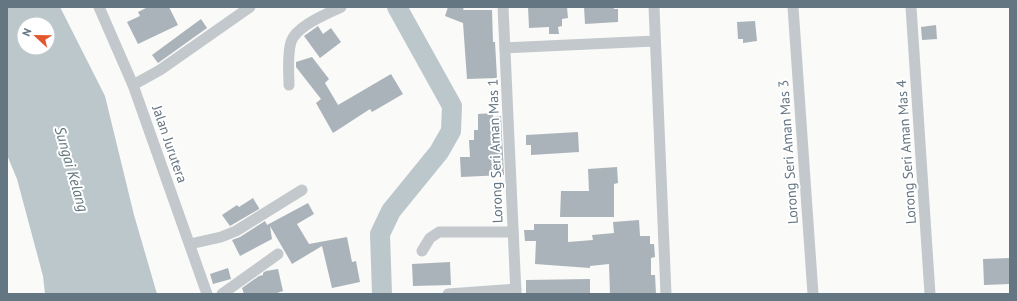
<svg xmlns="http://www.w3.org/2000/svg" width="1017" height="301" font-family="'PT Sans',sans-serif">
<rect width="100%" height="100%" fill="#fafaf8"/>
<!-- water -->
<path fill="#bbc7cb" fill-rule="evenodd" d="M7 7H60L105 96 134 215 157 294H45L43 276 17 179 7 155ZM24 24H48V48H24Z"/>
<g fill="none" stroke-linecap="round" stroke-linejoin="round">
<!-- river -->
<polyline stroke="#bbc7cb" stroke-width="20" points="382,294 380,234 391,211 439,152 451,131 452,106 397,7"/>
</g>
<!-- building -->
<g fill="#aab3b9">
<polygon points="148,7 169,7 178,25 138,44 127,22 140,16 138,12"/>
<polygon points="448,7 464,7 463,10 492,10 493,42 495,42 497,78 467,79 463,23 445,16"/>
<polygon points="528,7 567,7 568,18 562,19 562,26 558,27 559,34 549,34 549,27 529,28"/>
<polygon points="584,7 614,7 614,9 618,9 618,22 585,24"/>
<polygon points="201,19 207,28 158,63 152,55"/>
<polygon points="755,21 757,41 743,43 743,39 738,39 737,22"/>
<polygon points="936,25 937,39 922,40 921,27"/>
<polygon points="318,26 323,34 331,28 341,42 320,58 304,36"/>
<polygon points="312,57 329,79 325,83 338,105 391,74 403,94 372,112 370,109 333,133 316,103 321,99 296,67 296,62"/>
<polygon points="493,113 493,117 501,116 504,175 461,177 460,157 470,157 469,140 474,140 474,130 478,130 478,114"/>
<polygon points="578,132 579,152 531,155 531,145 526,145 526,135"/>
<polygon points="617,167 618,183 614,184 614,217 560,217 561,191 589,191 588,169"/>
<polygon points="253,198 259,208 259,209 230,226 222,215 237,205 239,207"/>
<polygon points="308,203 314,214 297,224 309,244 347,237 352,262 356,261 360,282 332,288 322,246 292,264 270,226 272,239 240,256 232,240 240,237 265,221 267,225"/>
<polygon points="639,220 640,236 650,236 650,244 654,244 655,257 651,258 651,275 655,275 656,294 610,294 609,264 590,266 590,268 535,264 536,241 525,241 524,230 534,230 534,224 568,224 568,242 593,240 592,235 614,233 613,222"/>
<polygon points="1010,258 1010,284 984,285 983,259"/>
<polygon points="450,262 451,285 413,286 412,264"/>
<polygon points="228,268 231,279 213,284 210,274"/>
<polygon points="278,269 283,291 277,293 277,294 244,294 242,288 259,276 263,275 263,273 266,271"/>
<polygon points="590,279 590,294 526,294 526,280"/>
</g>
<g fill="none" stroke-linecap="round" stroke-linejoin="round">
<!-- minor -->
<g stroke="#c3c8cc" stroke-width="11">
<polyline points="99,7 133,85 207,294"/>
<polyline points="503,7 516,294"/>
<polyline points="654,7 666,294"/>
<polyline points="793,7 813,294"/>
<polyline points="911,7 930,294"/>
<polyline points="505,48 655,41"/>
<polyline points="133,85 160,70 250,7"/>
<path d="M289 85C289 72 287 55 291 42 296 26 327 14 341 7"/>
<polyline points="190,244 221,237 236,231 302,190"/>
<polyline points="422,251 430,238 439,232 513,232"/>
<polyline points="222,294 278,254"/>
<polyline points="448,294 516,289"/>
</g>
</g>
<g text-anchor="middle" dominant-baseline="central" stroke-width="4" stroke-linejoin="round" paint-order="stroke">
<!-- street labels -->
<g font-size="14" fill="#657683" stroke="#fff">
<text transform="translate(170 144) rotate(71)">Jalan Jurutera</text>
<text transform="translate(495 151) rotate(-92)">Lorong Seri Aman Mas 1</text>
<text transform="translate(788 152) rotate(-94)">Lorong Seri Aman Mas 3</text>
<text transform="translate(906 152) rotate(-94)">Lorong Seri Aman Mas 4</text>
</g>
<!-- water labels -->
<g font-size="15" font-style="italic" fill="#60757c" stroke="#fff">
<text transform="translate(72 169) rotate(74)">Sungai Kelang</text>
</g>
</g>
<!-- border -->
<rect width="1017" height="301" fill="none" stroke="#657683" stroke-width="16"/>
<!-- north arrow -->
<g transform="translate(36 36) rotate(292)"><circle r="19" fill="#ffffff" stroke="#c1c8cd"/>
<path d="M0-3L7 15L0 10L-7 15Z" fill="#e4572e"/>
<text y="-6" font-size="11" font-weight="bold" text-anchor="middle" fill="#657683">N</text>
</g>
</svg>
